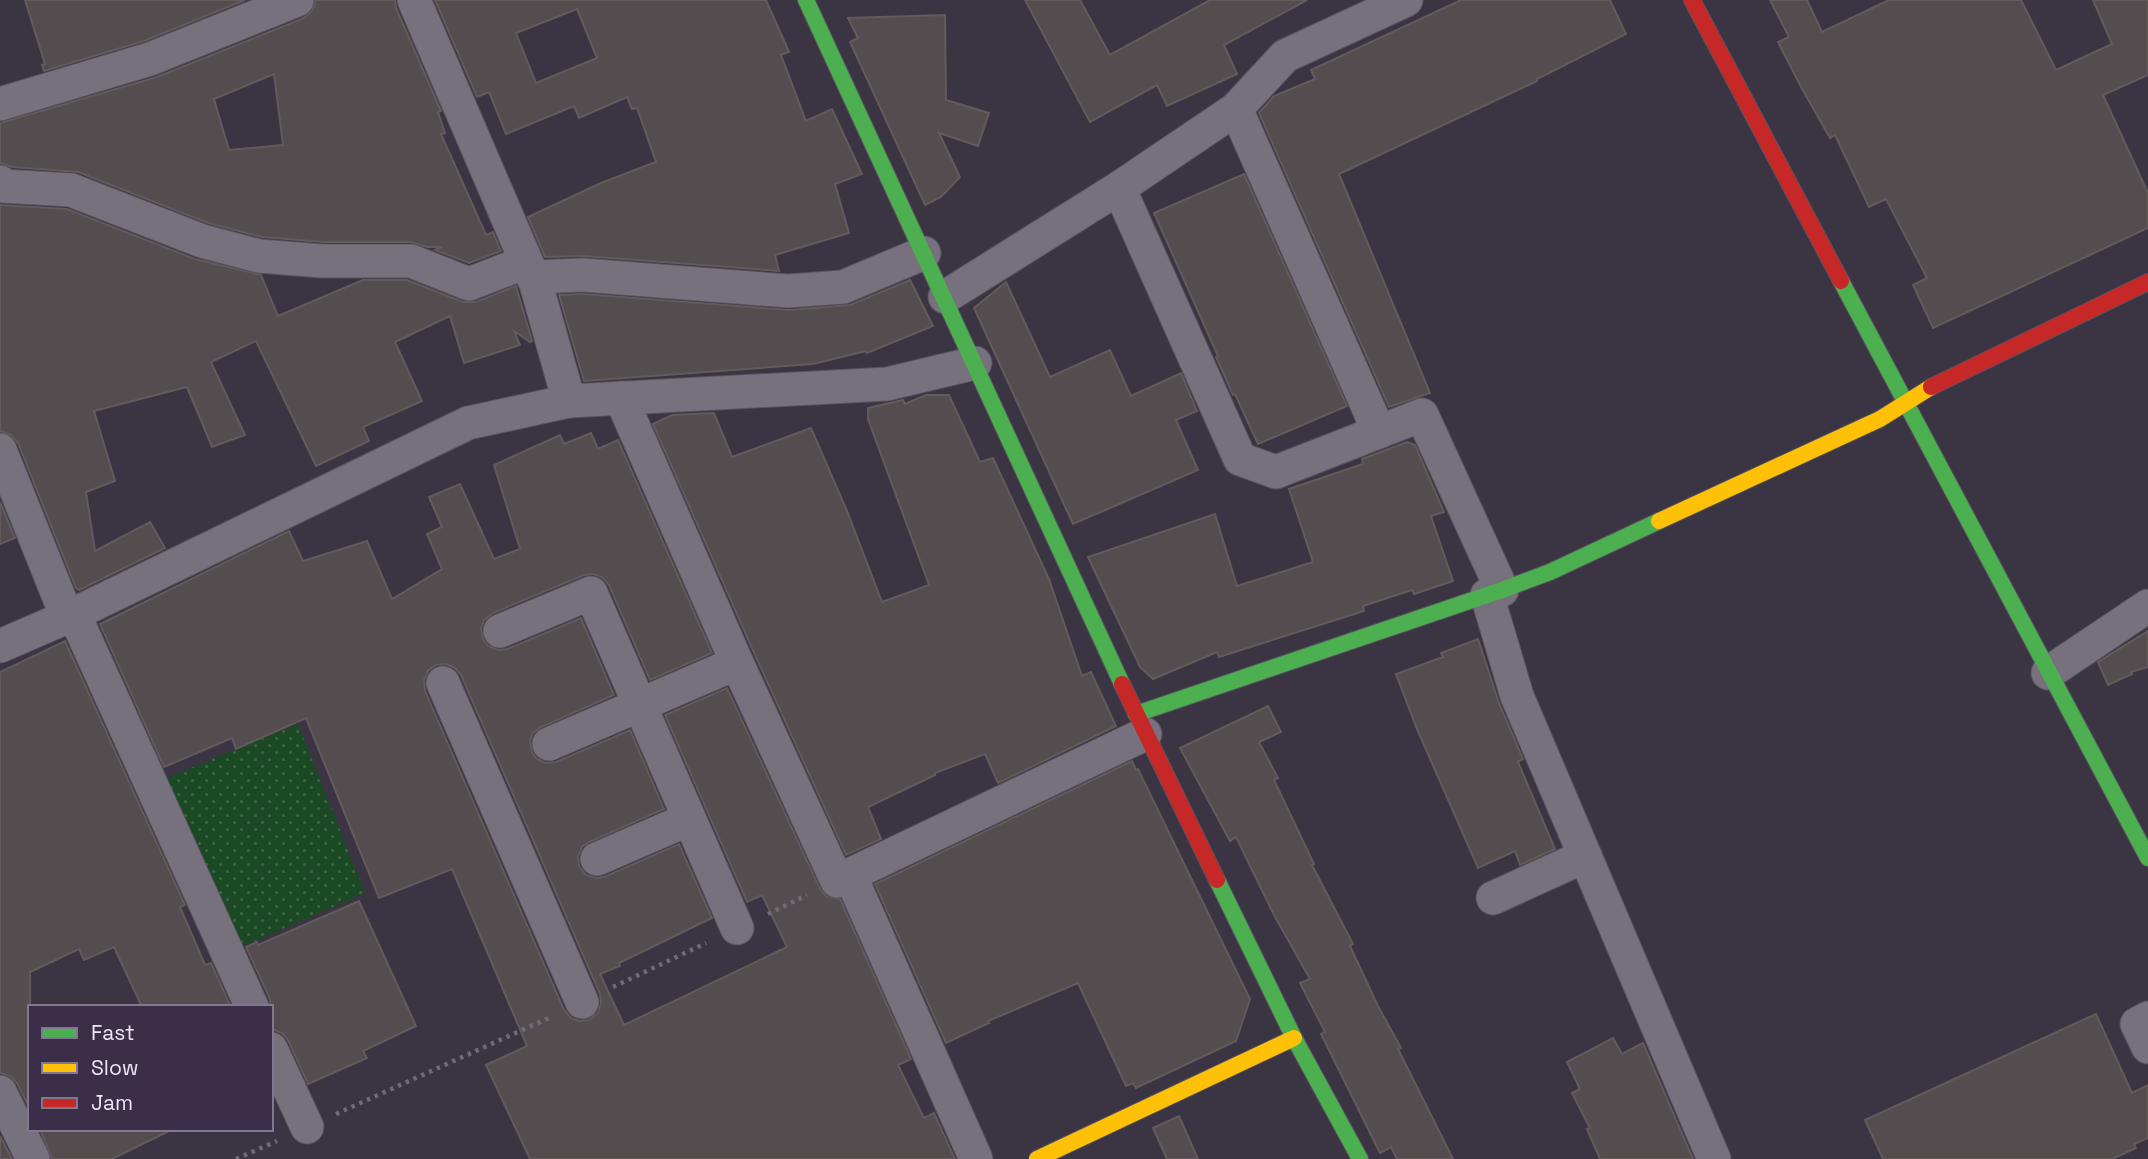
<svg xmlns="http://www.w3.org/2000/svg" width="2148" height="1159" font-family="'Space Grotesk',sans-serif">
<defs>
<pattern id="grass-dots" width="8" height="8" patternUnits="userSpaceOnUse" patternTransform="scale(1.75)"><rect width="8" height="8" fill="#1b4924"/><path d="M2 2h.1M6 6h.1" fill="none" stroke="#3c6345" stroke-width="1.8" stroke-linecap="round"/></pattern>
</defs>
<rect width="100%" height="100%" fill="#3b3443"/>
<!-- grass -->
<polygon fill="url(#grass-dots)" points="298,724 365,893 237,949 159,781"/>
<!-- building -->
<g fill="#544d50" stroke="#635a5c" stroke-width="2" fill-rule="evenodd">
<polygon points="25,0 245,0 144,41 44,71 42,65 45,64"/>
<path d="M316 0H395L396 8 441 111 438 112 445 133 441 134 486 235 493 232 501 251 469 263 435 250 442 247H427L411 242H323L262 237 208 223 78 172 12 167 0 163V123L157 77 304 18 312 11ZM274 74 283 145 229 150 214 99Z"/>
<path d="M435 0H766L789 52 781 55 806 121 832 109 862 174 835 184 849 233 775 255 779 271 584 256 545 257 528 217 601 183 656 162 637 108 632 109 627 97 579 118 574 106 506 134 489 92 477 97ZM577 9 597 58 536 83 516 33Z"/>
<polygon points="1025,0 1080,0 1110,55 1210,0 1307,0 1224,45 1237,74 1167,106 1157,85 1090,122"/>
<polygon points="1461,0 1610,0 1626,34 1537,79 1537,81 1339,174 1430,393 1389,407 1259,113 1274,96 1315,79 1311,70"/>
<polygon points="1770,0 1807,0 1822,32 1889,0 2021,0 2056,70 2112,44 2093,0 2148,0 2148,75 2103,95 2148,193 2148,228 1933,328 1913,285 1927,278 1886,199 1869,207 1835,135 1830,138 1801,87 1778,42 1789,37"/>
<polygon points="945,15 946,100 989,113 978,146 939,133 960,177 941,197 925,205 850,42 858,38 848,18"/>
<polygon points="1244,174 1347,406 1258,444 1235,394 1233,395 1216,357 1218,356 1154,213"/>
<polygon points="0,205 67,209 195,259 261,275 278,316 363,280 407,280 463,302 476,302 516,286 532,341 530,342 514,331 520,345 464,363 450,316 395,342 422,401 363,427 369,441 316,466 256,341 211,362 245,435 212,447 187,387 94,411 115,481 86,492 95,551 150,522 165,548 79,590 76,588 18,443 11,435 0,431"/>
<polygon points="910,280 933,326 867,353 866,351 813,364 584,381 559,295 583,294 789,310 850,305"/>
<polygon points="1006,282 1050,377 1110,350 1131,396 1181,373 1197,411 1176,420 1198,470 1073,524 974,308"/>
<polygon points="926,395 949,395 980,462 993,458 1049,579 1082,676 1091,672 1116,726 998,783 985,754 935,773 935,775 868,807 881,839 846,855 755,655 653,424 672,415 714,413 732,457 811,428 847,511 882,602 929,585 868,419 868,408 903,400 905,404"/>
<path d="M591 433 598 449 618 440 712 653 650 680 609 585 602 577 593 574 584 575 493 613 484 620 481 629 483 639 488 646 498 650 507 649 581 618 614 695 541 727 533 733 530 741 532 752 537 759 546 763 556 762 630 730 664 809 589 842 582 847 578 856 579 866 586 875 596 878 604 877 679 844 712 918 619 963 620 966 600 974 624 1025 787 947 762 895 747 902 665 715 727 688 820 889 827 897 840 899 911 1059 898 1065 924 1118 934 1113 955 1159H530L486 1065 527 1046 452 869 379 898 306 718 236 749 232 738 164 767 100 624 289 531 303 561 367 541 392 599 442 569 427 534 442 527 429 497 460 484 494 559 520 549 494 465 560 435 564 444ZM446 664 455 668 461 675 600 994 601 1003 598 1013 589 1020 579 1021 571 1018 564 1010 425 691 424 680 428 671 436 665Z"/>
<polygon points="1407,442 1415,445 1444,512 1431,516 1453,581 1414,594 1412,590 1363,606 1364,611 1219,657 1217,652 1153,679 1140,667 1088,557 1215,514 1237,586 1313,562 1289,489 1363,464 1362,459"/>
<polygon points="0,502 15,538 0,544"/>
<polygon points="2148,631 2148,667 2131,672 2132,674 2108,685 2098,662"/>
<polygon points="1478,639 1499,703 1523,759 1518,762 1555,849 1520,865 1515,851 1478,868 1417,729 1396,674 1443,657 1441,653"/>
<polygon points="65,641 184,903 185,905 180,907 205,965 211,963 231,1007 142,1007 114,947 84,960 79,949 30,972 30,1109 17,1083 10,1076 0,1073 0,672"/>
<polygon points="1268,706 1281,732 1259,742 1278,778 1274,780 1314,864 1312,865 1353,944 1350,946 1378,1006 1401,1048 1398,1049 1453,1159 1397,1159 1391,1147 1380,1153 1321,1034 1325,1032 1300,983 1310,979 1274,915 1236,837 1230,841 1180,748"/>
<polygon points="1132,761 1136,770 1138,769 1250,999 1236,1041 1136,1088 1133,1083 1126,1086 1078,983 988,1021 989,1023 946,1043 875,884"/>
<polygon points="359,901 416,1026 363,1051 367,1058 308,1084 288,1040 282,1033 274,1030 271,1025 270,999 246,947 257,942 258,945"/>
<polygon points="2096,1014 2132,1093 2148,1085 2148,1138 2134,1144 2136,1148 2112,1159 1883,1159 1865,1120"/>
<polygon points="1613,1038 1622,1054 1643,1043 1693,1159 1600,1159 1587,1129 1590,1128 1572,1093 1580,1089 1567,1062"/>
<polygon points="1179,1116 1198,1159 1167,1159 1153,1128"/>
<polygon points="40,1129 173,1129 112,1159 52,1159"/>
<polygon points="0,1136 12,1159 0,1159"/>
</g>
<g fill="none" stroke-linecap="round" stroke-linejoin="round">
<!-- street casing -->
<g stroke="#57525f" stroke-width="35">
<g id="street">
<polyline points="414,0 536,284 569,401"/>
<polyline points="0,104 150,59 297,0"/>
<polyline points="1236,109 1379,432"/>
<polyline points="0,182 2,186 71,190 202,241 259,256 322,261 411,261 469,284 526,262"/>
<polyline points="1119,188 1240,459 1276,472 1422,415 1502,590"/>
<polyline points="533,277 583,275 788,291 843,287 924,253"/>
<polyline points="945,297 1119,188 1236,109 1285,56 1406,0"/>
<polyline points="621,398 737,663 837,881 1145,734"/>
<polyline points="0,450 67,617"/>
<polyline points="1487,595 1517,696 1714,1159"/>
<polyline points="74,614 252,1007"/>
<polyline points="500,631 591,593 737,928"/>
<polyline points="0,646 74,614 468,423 569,401 887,384 975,363"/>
<polyline points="2048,673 2148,606"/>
<polyline points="443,683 582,1002"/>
<polyline points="549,744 737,663"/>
<polyline points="597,859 689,819"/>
<polyline points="850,875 976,1159"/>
<polyline points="1493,898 1585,856"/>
<polyline points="2148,1018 2137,1024 2148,1047"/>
<polyline points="271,1049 307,1127"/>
<polyline points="0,1092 33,1159"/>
</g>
</g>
<!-- fast casing -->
<g stroke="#57525f" stroke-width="18">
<g id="fast">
<polyline points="806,0 1122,684"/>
<polyline points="1841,281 2148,858"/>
<polyline points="1136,714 1502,590 1550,572 1659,521"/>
<polyline points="1217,880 1294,1038 1360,1159"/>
</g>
</g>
<!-- slow casing -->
<g stroke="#57525f" stroke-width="18">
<g id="slow">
<polyline points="1659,521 1880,419 1931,387"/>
<polyline points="1037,1159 1294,1038"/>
</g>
</g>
<!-- jam casing -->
<g stroke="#57525f" stroke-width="18">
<g id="jam">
<polyline points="1692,0 1841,281"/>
<polyline points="1931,387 2148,282"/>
<polyline points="1122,684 1217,880"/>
</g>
</g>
<!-- path -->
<g stroke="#6f6a76" stroke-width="4.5" stroke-dasharray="3.5 5" stroke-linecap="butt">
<polyline points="768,914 807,895"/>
<polyline points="613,987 706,943"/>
<polyline points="336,1114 551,1017"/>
<polyline points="236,1159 277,1141"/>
</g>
<!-- street -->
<use href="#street" stroke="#77717e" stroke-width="33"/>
<!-- fast -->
<use href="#fast" stroke="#4caf50" stroke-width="16"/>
<!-- slow -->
<use href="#slow" stroke="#ffc107" stroke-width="16"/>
<!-- jam -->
<use href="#jam" stroke="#c62828" stroke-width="16"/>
</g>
<!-- legend -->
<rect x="28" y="1005" width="245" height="126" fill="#3b2e49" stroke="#82778f" stroke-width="2"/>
<rect x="42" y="1028" width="35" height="10" fill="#4caf50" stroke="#82778f" stroke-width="2"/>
<text x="91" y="1040" font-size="21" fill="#ede5f7">Fast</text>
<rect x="42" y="1063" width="35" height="10" fill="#ffc107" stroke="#82778f" stroke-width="2"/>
<text x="91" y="1075" font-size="21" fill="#ede5f7">Slow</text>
<rect x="42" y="1098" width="35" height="10" fill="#c62828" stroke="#82778f" stroke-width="2"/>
<text x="91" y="1110" font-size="21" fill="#ede5f7">Jam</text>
</svg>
